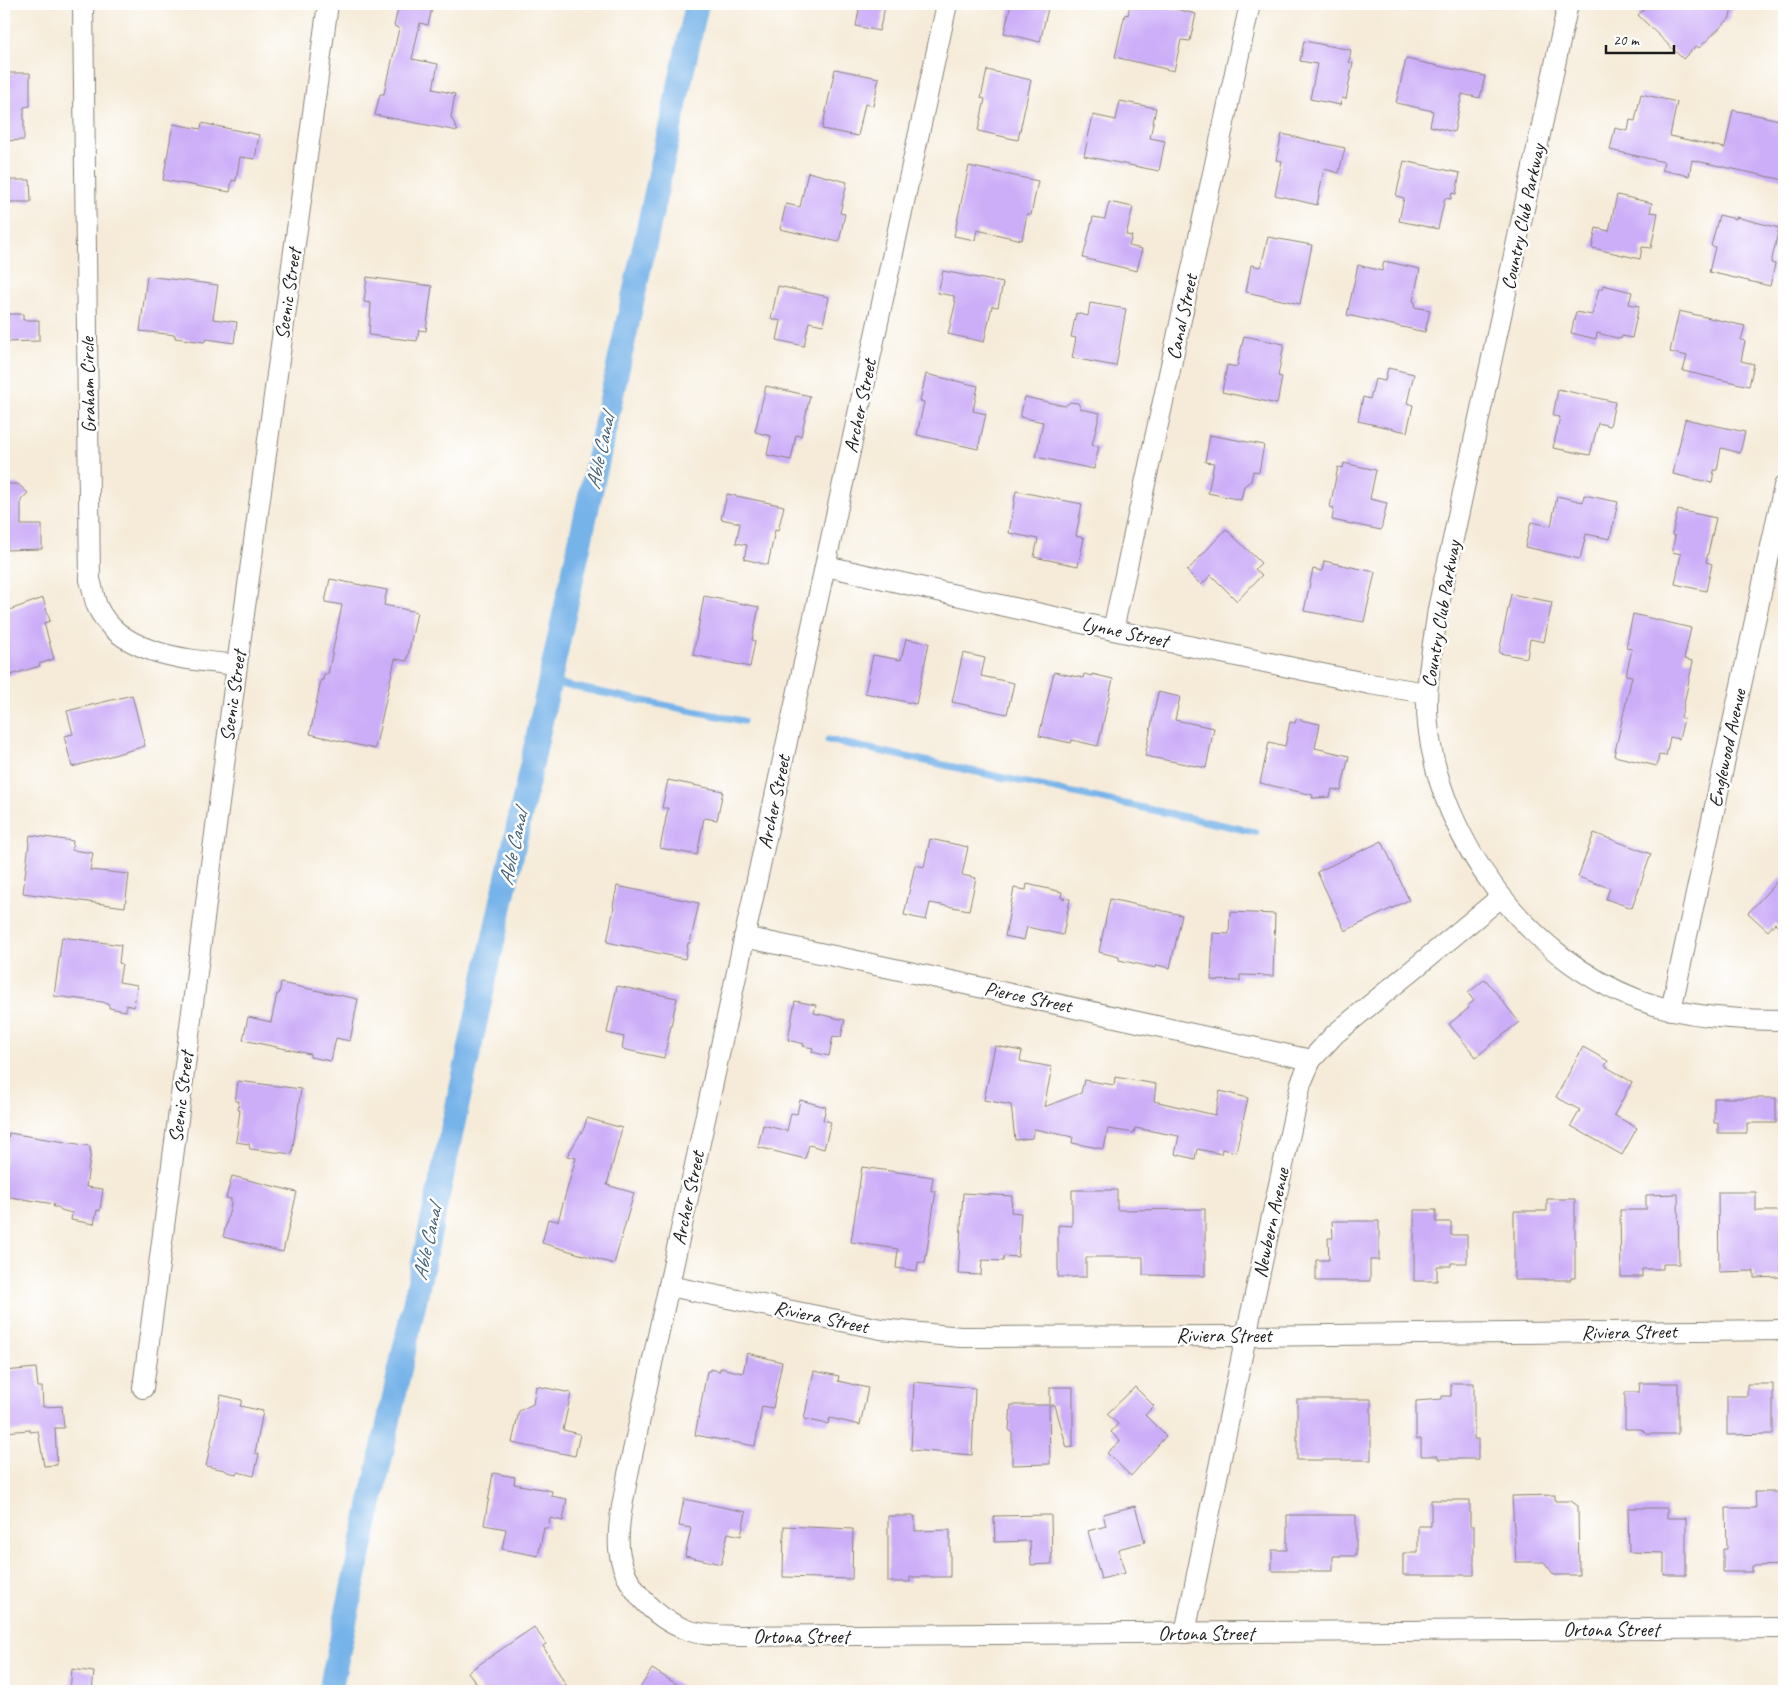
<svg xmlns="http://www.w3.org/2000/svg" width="1788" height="1695" font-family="Caveat,sans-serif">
<rect width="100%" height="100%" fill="#fff"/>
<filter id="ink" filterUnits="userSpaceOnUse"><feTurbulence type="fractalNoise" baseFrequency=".02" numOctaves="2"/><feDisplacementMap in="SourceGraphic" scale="10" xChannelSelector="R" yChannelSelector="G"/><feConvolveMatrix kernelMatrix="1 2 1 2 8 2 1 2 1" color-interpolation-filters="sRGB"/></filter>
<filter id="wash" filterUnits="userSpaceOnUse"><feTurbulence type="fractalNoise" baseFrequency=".0096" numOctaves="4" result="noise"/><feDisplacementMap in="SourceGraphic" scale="20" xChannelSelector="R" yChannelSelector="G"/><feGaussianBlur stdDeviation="1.12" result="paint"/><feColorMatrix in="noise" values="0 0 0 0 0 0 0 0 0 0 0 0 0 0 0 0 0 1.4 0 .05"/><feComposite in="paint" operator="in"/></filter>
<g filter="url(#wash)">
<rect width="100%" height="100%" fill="#f5ebd8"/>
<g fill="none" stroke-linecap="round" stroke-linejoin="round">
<!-- stream -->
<g stroke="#76b3e9" stroke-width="7">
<polyline points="549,682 743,721"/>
<polyline points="828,740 1255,832"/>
</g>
<!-- canal -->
<polyline stroke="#76b3e9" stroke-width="24" points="330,1691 697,4"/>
</g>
<g id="blocks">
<!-- building -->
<g fill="#ccadf8">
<polygon points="399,4 433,4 428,25 420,23 412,59 438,64 433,89 455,94 451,117 458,131 375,115 380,94 384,94 388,75 389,75 399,28 394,26"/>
<polygon points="860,4 886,4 879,31 856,26"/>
<polygon points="1011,4 1049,4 1040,42 1004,33"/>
<polygon points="1130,4 1155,4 1196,14 1190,41 1181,40 1174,71 1115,57 1125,14 1128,15"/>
<polygon points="1650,4 1734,4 1729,19 1699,48 1696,46 1683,59 1638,15"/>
<polygon points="1304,41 1351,50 1349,62 1353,63 1346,99 1342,98 1340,105 1310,99 1317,64 1300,61"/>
<polygon points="1406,59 1485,76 1480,98 1462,94 1454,132 1430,126 1433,111 1396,103"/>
<polygon points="835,69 879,78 873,106 865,104 858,136 822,129"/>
<polygon points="987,70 1031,80 1018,140 978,131 985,99 981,98"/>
<polygon points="4,73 30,73 30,106 24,107 24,140 4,141"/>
<polygon points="1641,94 1677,102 1670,136 1725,148 1733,110 1784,121 1784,180 1692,160 1689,176 1662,170 1664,162 1610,150 1615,128 1628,131 1630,120 1635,121"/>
<polygon points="1120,101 1156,108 1150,138 1165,141 1159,171 1084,156 1093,115 1116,120"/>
<polygon points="202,123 259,135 255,159 240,157 236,181 232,180 230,192 163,180 173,124 201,129"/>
<polygon points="1282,134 1345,148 1339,173 1324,169 1317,205 1275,195 1282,161 1276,160"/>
<polygon points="1404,161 1460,173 1456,194 1452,193 1451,199 1445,198 1438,229 1399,221 1404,198 1396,196"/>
<polygon points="969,166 1038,181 1031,215 1027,214 1022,240 977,230 975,240 954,236"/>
<polygon points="808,172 847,182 840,213 845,214 839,242 780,229 786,204 800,207"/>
<polygon points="4,180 30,180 31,202 4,202"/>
<polygon points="1617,195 1652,203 1650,212 1658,213 1651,248 1642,247 1640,259 1592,248 1596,228 1609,231"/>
<polygon points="1109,202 1133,207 1126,235 1132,236 1129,246 1142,249 1137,271 1083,258 1093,217 1105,219"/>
<polygon points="1719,215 1736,219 1736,217 1779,228 1771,263 1775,264 1770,286 1709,272 1715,247 1711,246"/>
<polygon points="1268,237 1312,245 1300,304 1246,292 1251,265 1261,267"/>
<polygon points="1384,261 1420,269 1413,301 1415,302 1414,307 1430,310 1425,332 1347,315 1358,265 1382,271"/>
<polygon points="943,271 1003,283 998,307 992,306 984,342 948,334 956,301 954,301 954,296 938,293"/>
<polygon points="147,276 218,285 213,319 237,322 234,343 207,339 204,342 175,338 175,335 140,331"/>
<polygon points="367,277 432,286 426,331 419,330 417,341 369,335 371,303 364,302"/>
<polygon points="1603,285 1632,292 1629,304 1639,306 1632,338 1622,336 1621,339 1597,333 1596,339 1571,333 1576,312 1592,315 1599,289 1602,289"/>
<polygon points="778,286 829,297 823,325 809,322 804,346 777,340 781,321 771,319"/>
<polygon points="1090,303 1126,309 1116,366 1072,358 1076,338 1071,337 1076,313 1088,316"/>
<polygon points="1679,311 1745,326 1741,340 1745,341 1741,361 1754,364 1749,386 1683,371 1687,356 1670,352"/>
<polygon points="4,314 23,314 23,320 39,320 39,341 4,342"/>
<polygon points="1244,336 1284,344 1278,376 1282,377 1277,404 1222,392 1227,365 1237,367"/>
<polygon points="1388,368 1414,374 1407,403 1413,405 1407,432 1358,421 1363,397 1370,399 1375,379 1385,381"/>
<polygon points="926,374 978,386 973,411 986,414 978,449 917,435 924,402 920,401"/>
<polygon points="766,386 810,396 801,436 796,435 791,460 767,455 771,436 755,432"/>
<polygon points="1558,389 1615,402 1610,426 1598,423 1590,455 1553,448 1560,417 1553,416"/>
<polygon points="1025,397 1065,406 1070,402 1078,403 1081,409 1100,413 1092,445 1099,446 1094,469 1036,457 1043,422 1020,417"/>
<polygon points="1685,419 1745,432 1740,453 1721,448 1717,470 1714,470 1712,483 1673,474"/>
<polygon points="1210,435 1264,445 1259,472 1253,471 1251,481 1244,486 1241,500 1208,493 1214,463 1205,462"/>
<polygon points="1344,463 1376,470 1370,499 1387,503 1381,530 1332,520 1334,508 1330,507 1338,467 1343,468"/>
<polygon points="4,484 18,484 28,493 21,500 21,525 42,525 42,549 4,550"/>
<polygon points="1016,491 1082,504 1076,536 1084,538 1078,566 1034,557 1038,539 1009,533"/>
<polygon points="727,494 784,506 778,531 775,530 768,565 744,559 747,545 736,543 740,523 721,519"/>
<polygon points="1584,495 1618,502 1610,539 1586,534 1580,559 1525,547 1531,522 1551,526 1557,496 1583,502"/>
<polygon points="1678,510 1716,518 1706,562 1712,564 1706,591 1675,584 1681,554 1672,552 1675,536 1672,535"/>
<polygon points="1226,529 1261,563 1255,569 1262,575 1237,601 1211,575 1201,585 1187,571"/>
<polygon points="1324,561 1375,572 1364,622 1304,611 1313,569 1322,571"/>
<polygon points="330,579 387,590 384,605 417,612 407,661 395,659 375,749 310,734 321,680 323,680 324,674 328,674 342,605 325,602"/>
<polygon points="1511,594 1552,602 1544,642 1530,639 1527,658 1499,653"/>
<polygon points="704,596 759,607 752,640 755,641 750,667 693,655"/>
<polygon points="43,598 50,621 44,623 54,659 39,664 40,666 4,677 4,612"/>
<polygon points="1633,614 1691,628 1684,659 1693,661 1681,718 1684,719 1679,739 1670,737 1666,756 1659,755 1657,766 1614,756 1632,676 1626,675 1632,649 1626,648"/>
<polygon points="906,639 929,643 916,704 865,693 873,655 901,660"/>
<polygon points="963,653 985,658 981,676 1014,683 1007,714 952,702"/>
<polygon points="1054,672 1083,678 1084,674 1092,676 1092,674 1113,679 1098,746 1072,740 1071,743 1039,736"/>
<polygon points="1158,692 1180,697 1175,720 1214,728 1206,768 1145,756"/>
<polygon points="132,695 145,746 72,767 64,736 73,734 67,711"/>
<polygon points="1296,719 1320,724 1315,748 1349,756 1341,791 1332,789 1330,797 1312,798 1313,795 1260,783 1269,742 1285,746 1290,722 1295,723"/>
<polygon points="668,780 723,791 717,820 704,818 697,855 660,848 668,808 662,808"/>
<polygon points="1594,833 1651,854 1632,908 1606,899 1610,888 1578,877"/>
<polygon points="30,835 73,841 72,850 93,853 90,870 129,874 125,907 23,893"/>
<polygon points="930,839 968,847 962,875 976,878 969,910 930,903 926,920 904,915 915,865 924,867"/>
<polygon points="1382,841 1409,900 1345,931 1317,872"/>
<polygon points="1784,874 1784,932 1775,923 1768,931 1748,913"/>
<polygon points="1027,884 1062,892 1061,898 1070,899 1063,935 1027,927 1024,940 1005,936 1014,888 1026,890"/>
<polygon points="617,886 699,903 690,943 688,943 685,959 607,942 614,907 613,906"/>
<polygon points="1110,899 1182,915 1170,968 1157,965 1156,968 1119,960 1119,957 1099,952"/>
<polygon points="1230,912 1275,914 1273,976 1240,975 1240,981 1211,980 1213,933 1229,934"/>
<polygon points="62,937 121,945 119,963 122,964 119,982 137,985 134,1007 126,1005 126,1011 109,1008 109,1005 103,1002 54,996"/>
<polygon points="1485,979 1519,1022 1476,1057 1449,1024 1469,1008 1467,1006 1474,1001 1468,993"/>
<polygon points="281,983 358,999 350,1041 336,1038 331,1061 310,1057 310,1054 243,1040 248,1017 271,1022 277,994 279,994"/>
<polygon points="617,986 677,998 664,1058 622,1049 624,1037 607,1033"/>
<polygon points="795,1001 816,1005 814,1013 845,1020 841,1037 833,1036 829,1056 812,1052 813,1048 803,1046 804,1044 788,1040"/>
<polygon points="995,1046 1022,1051 1020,1061 1052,1067 1044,1107 1081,1093 1084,1080 1114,1085 1115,1077 1156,1084 1154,1101 1215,1115 1220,1091 1248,1098 1236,1152 1222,1149 1221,1154 1197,1149 1195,1159 1175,1154 1179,1136 1135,1128 1134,1133 1108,1129 1104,1149 1072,1143 1073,1137 1034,1129 1032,1138 1015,1140 1011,1105 984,1100"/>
<polygon points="1583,1047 1608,1061 1605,1066 1632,1082 1614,1115 1637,1128 1622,1155 1571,1126 1580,1110 1556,1097"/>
<polygon points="238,1081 301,1089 292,1154 250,1149 249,1144 236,1142 240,1110 238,1110 239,1101 235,1101"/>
<polygon points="1714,1098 1776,1098 1776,1123 1747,1123 1747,1133 1718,1133 1718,1123 1714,1123"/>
<polygon points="800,1100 826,1107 823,1120 831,1122 824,1149 809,1145 805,1159 758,1147 763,1125 787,1131 791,1113 797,1114"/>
<polygon points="587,1118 622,1128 607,1185 634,1193 614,1264 542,1243 548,1219 558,1221 576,1158 567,1156 584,1128"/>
<polygon points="9,1133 90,1146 90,1151 91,1151 86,1187 103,1189 100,1211 97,1210 94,1224 71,1220 72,1213 61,1210 58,1207 53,1207 54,1204 4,1196 4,1167"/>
<polygon points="862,1167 933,1177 931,1191 936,1191 925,1263 918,1262 917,1271 896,1268 898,1249 851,1242"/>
<polygon points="232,1176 297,1192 283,1252 223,1237 231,1204 231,1199 226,1198"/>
<polygon points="1072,1190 1117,1190 1117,1210 1205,1209 1205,1276 1143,1275 1143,1257 1086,1257 1086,1277 1058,1277 1058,1225 1072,1226"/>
<polygon points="1718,1192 1756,1192 1756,1211 1781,1211 1782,1277 1754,1278 1754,1271 1719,1272"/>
<polygon points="963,1193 1012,1196 1011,1212 1021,1213 1018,1257 1004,1256 1003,1261 982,1260 981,1275 958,1274"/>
<polygon points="1678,1194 1679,1264 1663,1264 1663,1269 1642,1269 1642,1277 1621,1277 1620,1210 1646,1210 1646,1195"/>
<polygon points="1547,1199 1575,1199 1575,1278 1571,1278 1571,1280 1514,1280 1514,1211 1547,1211"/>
<polygon points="1414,1210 1436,1210 1436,1222 1451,1222 1451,1235 1467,1235 1467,1263 1451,1263 1451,1266 1437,1266 1437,1281 1414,1281"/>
<polygon points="1332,1221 1379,1221 1379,1260 1370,1260 1370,1281 1316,1281 1316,1260 1329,1260 1328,1238 1333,1238"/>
<polygon points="747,1353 782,1362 773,1408 762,1406 755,1446 695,1435 707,1371 710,1371 710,1369 720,1371 720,1368 743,1373"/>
<polygon points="36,1368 38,1387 42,1387 43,1407 62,1406 64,1428 55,1428 57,1465 44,1466 38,1431 30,1432 30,1430 4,1432 4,1371"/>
<polygon points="814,1371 839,1376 838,1381 868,1388 860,1425 830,1418 828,1424 804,1419"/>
<polygon points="914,1382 975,1388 972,1455 911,1450"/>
<polygon points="1451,1383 1474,1383 1474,1439 1478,1439 1478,1459 1438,1459 1438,1456 1421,1456 1421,1439 1416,1439 1416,1401 1442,1399 1442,1396 1451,1396"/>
<polygon points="1640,1383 1678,1383 1678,1434 1646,1434 1641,1429 1625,1429 1625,1392 1639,1392"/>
<polygon points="1747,1384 1773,1384 1773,1434 1727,1435 1727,1396 1747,1396"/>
<polygon points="536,1386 571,1393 563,1430 580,1434 575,1456 512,1443 519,1411 533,1404"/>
<polygon points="1050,1387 1073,1387 1073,1447 1067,1448 1055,1405 1050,1405"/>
<polygon points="1135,1387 1154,1406 1145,1415 1166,1436 1131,1476 1107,1453 1120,1441 1111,1432 1118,1424 1107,1414"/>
<polygon points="221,1395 242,1400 240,1406 263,1411 255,1453 259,1454 254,1476 238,1472 236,1474 227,1472 225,1470 206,1466"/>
<rect x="1297" y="1399" width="74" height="61"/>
<polygon points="1011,1405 1049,1405 1050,1464 1012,1465 1012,1432 1009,1430"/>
<polygon points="493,1473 515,1477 514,1484 552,1491 551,1496 567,1499 563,1521 550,1518 548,1528 544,1528 538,1556 502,1549 506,1529 484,1525"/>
<polygon points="1755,1492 1784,1492 1784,1565 1752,1566 1752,1572 1723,1572 1723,1549 1727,1549 1726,1508 1756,1508"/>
<polygon points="1555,1495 1555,1501 1571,1501 1578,1506 1579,1575 1554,1575 1544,1562 1516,1562 1512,1496"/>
<polygon points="684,1499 746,1512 741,1536 728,1533 721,1564 685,1556 691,1528 679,1526"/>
<polygon points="1431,1500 1470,1500 1470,1526 1474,1526 1474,1575 1403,1575 1403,1553 1418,1553 1418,1526 1431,1526"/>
<polygon points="1135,1506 1145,1542 1118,1549 1125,1573 1101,1579 1088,1531 1106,1526 1103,1514"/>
<polygon points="1628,1508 1667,1508 1667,1518 1686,1518 1686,1575 1664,1575 1664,1553 1629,1552"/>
<polygon points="1051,1515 1052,1564 1031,1565 1030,1541 995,1542 994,1516"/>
<polygon points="1287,1515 1356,1515 1356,1556 1333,1556 1333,1571 1272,1571 1272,1550 1287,1550"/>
<polygon points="888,1516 915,1516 915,1531 950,1530 950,1577 910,1577 910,1582 888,1582"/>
<polygon points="784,1526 853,1529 852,1579 783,1577"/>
<polygon points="534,1627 546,1644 543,1646 566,1685 556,1691 482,1691 468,1672"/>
<polygon points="72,1669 94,1672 92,1691 70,1691"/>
<polygon points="652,1669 688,1691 638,1691"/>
</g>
</g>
</g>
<g filter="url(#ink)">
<use href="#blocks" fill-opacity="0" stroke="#88847a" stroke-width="1"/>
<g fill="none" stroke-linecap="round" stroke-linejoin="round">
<!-- street casing -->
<g stroke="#88847a" stroke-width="22">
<g id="street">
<path d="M83 4 90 580C93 589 94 598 97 606 119 656 191 660 237 665"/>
<path d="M947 4 628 1474C624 1498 617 1523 619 1549 623 1585 653 1618 687 1630 703 1636 722 1635 739 1636L1784 1628"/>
<path d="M1568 4 1438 609C1433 648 1424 686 1428 725 1440 841 1529 959 1639 1000 1685 1017 1736 1020 1784 1020"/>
<polyline points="826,566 1113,630 1370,684 1427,693"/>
<polyline points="1113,630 1250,4"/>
<polyline points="744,937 956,982 1311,1060"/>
<polyline points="1671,1010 1784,486"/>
<polyline points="669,1286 881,1329 960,1337 1246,1336 1784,1330"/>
<polyline points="143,1388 237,665 328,4"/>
<polyline points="1185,1633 1246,1336 1301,1083 1311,1060 1335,1034 1501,897"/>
</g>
</g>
<!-- street -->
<use href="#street" stroke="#fff" stroke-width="20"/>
</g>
</g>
<g text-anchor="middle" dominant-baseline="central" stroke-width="5" stroke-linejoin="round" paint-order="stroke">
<!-- street labels -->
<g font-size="20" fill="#1c1c1c" stroke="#fff">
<text transform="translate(1523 217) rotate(-78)">Country Club Parkway</text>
<text transform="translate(288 294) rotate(-82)">Scenic Street</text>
<text transform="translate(1182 317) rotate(-78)">Canal Street</text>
<text transform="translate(88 385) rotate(-91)">Graham Circle</text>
<text transform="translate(860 406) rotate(-78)">Archer Street</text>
<text transform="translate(1441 614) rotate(-80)">Country Club Parkway</text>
<text transform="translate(1125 632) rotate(12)">Lynne Street</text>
<text transform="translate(233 696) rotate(-82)">Scenic Street</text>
<text transform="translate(1727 748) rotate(-78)">Englewood Avenue</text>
<text transform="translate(774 802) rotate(-78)">Archer Street</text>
<text transform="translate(1028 997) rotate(12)">Pierce Street</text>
<text transform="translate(181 1097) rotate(-83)">Scenic Street</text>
<text transform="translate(688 1198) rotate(-78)">Archer Street</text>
<text transform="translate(1271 1223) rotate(-78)">Newbern Avenue</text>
<text transform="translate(821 1317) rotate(12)">Riviera Street</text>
<text transform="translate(1629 1332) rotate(-1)">Riviera Street</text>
<text x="1224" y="1335">Riviera Street</text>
<text x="1611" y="1629">Ortona Street</text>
<text x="1206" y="1633">Ortona Street</text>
<text x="801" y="1636">Ortona Street</text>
</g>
<!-- water labels -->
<g font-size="21" font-style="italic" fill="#446078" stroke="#fff">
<text transform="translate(600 452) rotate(-78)">Able Canal</text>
<text transform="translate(513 848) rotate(-78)">Able Canal</text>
<text transform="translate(427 1243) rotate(-78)">Able Canal</text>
</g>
</g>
<!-- margin -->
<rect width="1788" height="1695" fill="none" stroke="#fff" stroke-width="20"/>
<!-- scale -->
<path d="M1606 45v8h68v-8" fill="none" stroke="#1c1c1c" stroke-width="2.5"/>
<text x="1613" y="45" font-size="15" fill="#1c1c1c" stroke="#ffffff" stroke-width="4" paint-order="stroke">20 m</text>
</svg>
